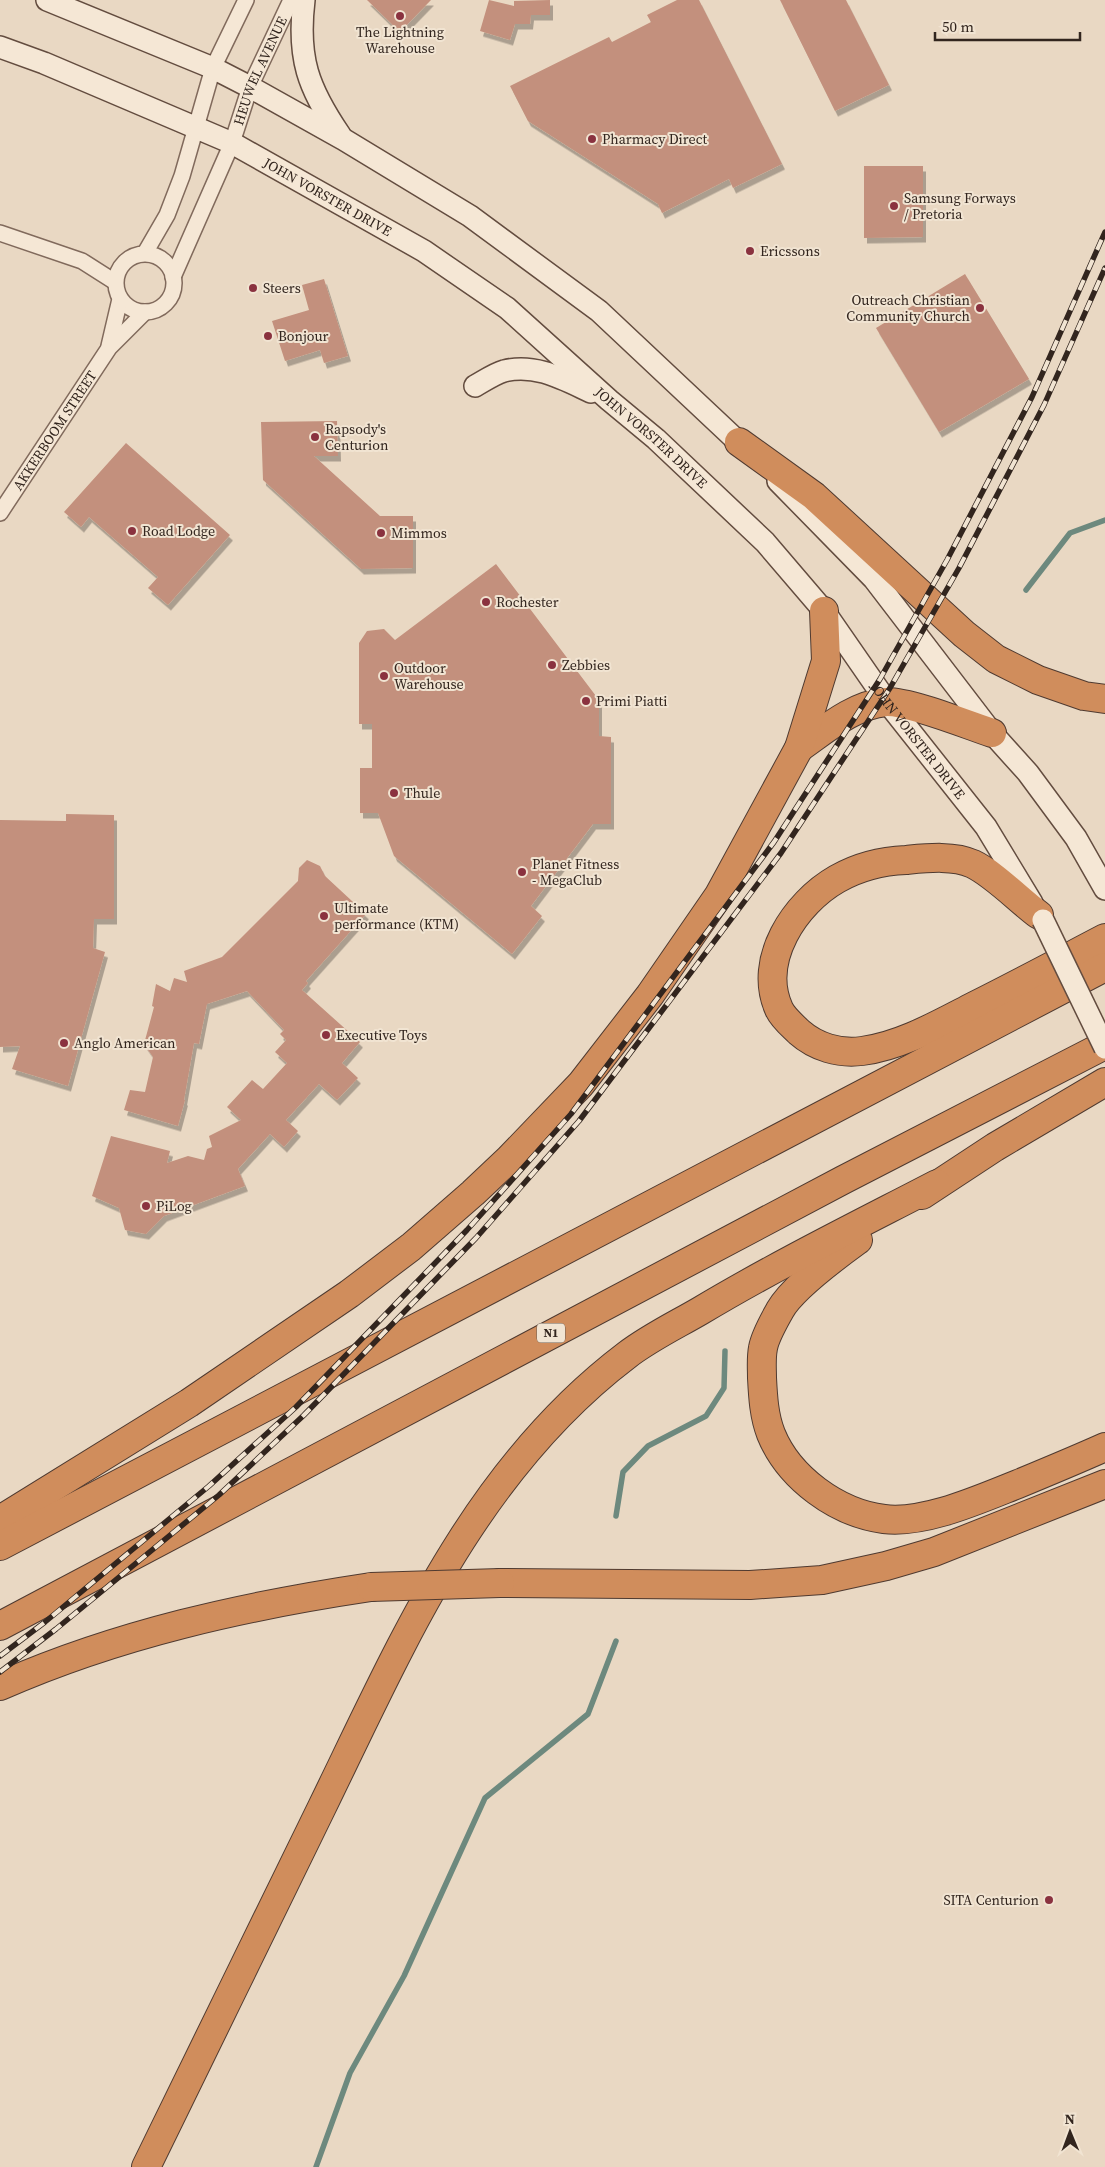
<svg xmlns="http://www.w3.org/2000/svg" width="1105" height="2167" font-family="'Source Serif 4',serif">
<defs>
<filter id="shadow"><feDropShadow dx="3" dy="5.5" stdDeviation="0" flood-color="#0004"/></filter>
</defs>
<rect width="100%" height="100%" fill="#e9d8c3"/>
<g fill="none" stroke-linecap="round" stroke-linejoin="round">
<!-- stream -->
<g stroke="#6d897e" stroke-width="5.5">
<polyline points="1026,590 1070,533 1105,520"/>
<polyline points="616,1516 623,1472 648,1446 706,1416 724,1388 725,1351"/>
<polyline points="316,2167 350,2073 404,1976 485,1798 588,1714 616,1641"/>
</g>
</g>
<!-- building -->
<g fill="#c3907d" filter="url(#shadow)">
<polygon points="367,0 431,0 400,32"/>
<polygon points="489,0 514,6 514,1 550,0 550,15 531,15 530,24 515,24 510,40 480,31"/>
<polygon points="677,0 699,0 782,164 733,188 729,179 662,213 658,204 528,121 510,86 609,37 612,42 651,22 647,15"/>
<polygon points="780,0 846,0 889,85 835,111"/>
<polygon points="864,166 923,166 923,237 864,238"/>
<polygon points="965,274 1029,379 939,432 876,328"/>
<polygon points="324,279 348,356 324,363 320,350 285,361 272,321 309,310 302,285"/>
<polygon points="337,421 338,456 314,456 380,516 413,516 413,568 361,569 263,480 261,422"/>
<polygon points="126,443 230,535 168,605 148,588 158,577 89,517 81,527 64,512"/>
<polygon points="496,564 599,700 599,736 611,737 611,824 593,824 531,906 542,916 512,954 394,856 378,813 360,813 360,768 372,768 372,724 359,724 359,643 367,631 384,629 395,640"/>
<polygon points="66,814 114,815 114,919 94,919 93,948 105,952 68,1086 12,1069 20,1046 0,1047 0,820 66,821"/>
<polygon points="307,860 320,866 325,876 366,914 306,981 308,983 302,990 360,1042 342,1063 358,1078 337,1100 319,1084 286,1120 298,1131 284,1147 270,1134 238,1169 245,1186 164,1216 146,1234 125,1230 119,1208 92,1196 111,1136 170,1151 167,1163 188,1156 204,1160 207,1149 212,1147 209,1136 241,1120 227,1107 252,1080 263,1089 287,1063 275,1052 286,1040 280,1034 284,1030 247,991 207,1004 199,1044 194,1043 184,1100 185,1100 178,1126 124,1110 130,1090 145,1092 153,1057 144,1044 154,1007 152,1006 156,984 170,991 174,978 187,982 184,971 222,957 298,881 299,868"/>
</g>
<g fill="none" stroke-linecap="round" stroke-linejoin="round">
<!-- minor casing -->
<g stroke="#816a5c" stroke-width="18">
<g id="minor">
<polyline points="0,233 82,261 115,282"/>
<polyline points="145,253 167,215 182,176 213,68 246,0"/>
<circle cx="145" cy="283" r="29"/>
<path id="s1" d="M173 277 232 143 250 87 291 0"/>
<polyline points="109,346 120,299"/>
<path id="s2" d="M0 513 109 348 145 312"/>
</g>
</g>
<!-- secondary casing -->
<g stroke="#634c3f" stroke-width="24">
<g id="secondary">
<polyline points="47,0 213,68 250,87 343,139 470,216 599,311 749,452"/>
<path d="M304 0C297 58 308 88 340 135"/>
<path id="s3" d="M0 47 44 63 232 143 424 251 507 308 609 400 656 439 765 542 824 611 887 702 986 827 1032 903"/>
<path d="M475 386C484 381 494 374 504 371 535 363 563 379 591 392"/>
<polyline points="778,481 874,579 992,733 1028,773 1076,838 1105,889"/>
</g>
</g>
<!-- motorway casing -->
<g stroke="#4f3a30" stroke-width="30">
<g id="motorway">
<polyline points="739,442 814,496 964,634 996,659 1038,680 1084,696 1105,699"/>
<path d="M799 748C825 730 853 705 886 702 909 701 968 725 992 733"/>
<path d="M1039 915C1020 901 994 874 973 864 954 855 927 858 906 860 882 861 858 867 837 879 795 903 757 960 779 1009 783 1018 792 1025 799 1032 816 1047 839 1054 862 1051 901 1046 939 1024 974 1006 1018 984 1061 961 1105 938"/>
<polyline points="922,1195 995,1147 1105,1082"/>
<path d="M858 1240C836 1256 793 1287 780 1310 774 1321 765 1336 763 1348 761 1358 762 1368 762 1378 763 1397 764 1416 771 1434 789 1478 837 1513 884 1519 925 1524 980 1499 1018 1484 1047 1472 1076 1460 1105 1447"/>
<polyline points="0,1520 189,1403 349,1294 411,1247 473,1193 509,1159 581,1084 650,995 719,895 799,748 826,661 824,611"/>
<polyline points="0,1546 1105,967"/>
<polyline points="500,1583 750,1585 822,1580 886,1566 934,1552 1105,1484"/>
<polyline points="0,1626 843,1180 1105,1045"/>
<path d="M0 1686C118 1634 244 1606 371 1587"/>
<path d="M146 2167C205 2047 263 1927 322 1807 403 1641 475 1470 627 1355 649 1338 676 1325 700 1311 777 1265 858 1225 937 1184"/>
</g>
</g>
<!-- minor -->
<use href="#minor" stroke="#f5e7d5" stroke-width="15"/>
<!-- secondary -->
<use href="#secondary" stroke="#f5e7d5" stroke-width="21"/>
<!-- motorway -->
<use href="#motorway" stroke="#d08d5c" stroke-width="28"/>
<!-- rail casing -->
<g stroke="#32251e" stroke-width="5.5">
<g id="rail">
<polyline points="0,1656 45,1622 209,1486 296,1407 467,1230 571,1114 774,842 880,679 947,560 1032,397 1105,232"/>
<polyline points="0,1672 56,1629 219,1495 304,1415 476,1238 579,1121 781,853 890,688 959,568 1044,405 1105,268"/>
</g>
</g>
<!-- rail -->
<use href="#rail" stroke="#f1e4d2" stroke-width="4" stroke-dasharray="11" stroke-linecap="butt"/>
<!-- secondary-bridge casing -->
<g stroke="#634c3f" stroke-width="24" stroke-linecap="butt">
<polyline id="secondary-bridge" points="1043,920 1105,1048"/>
</g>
<!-- motorway-bridge casing -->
<g stroke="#4f3a30" stroke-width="30" stroke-linecap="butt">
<polyline id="motorway-bridge" points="371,1587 500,1583"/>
</g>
<!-- secondary-bridge -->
<use href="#secondary-bridge" stroke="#f5e7d5" stroke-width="21"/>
<!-- motorway-bridge -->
<use href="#motorway-bridge" stroke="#d08d5c" stroke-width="28"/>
</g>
<!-- markers -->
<g fill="#8a323f" stroke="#f1e4d2" stroke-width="2">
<circle cx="400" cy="16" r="5"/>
<circle cx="592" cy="139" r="5"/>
<circle cx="894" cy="206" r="5"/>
<circle cx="750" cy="251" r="5"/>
<circle cx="253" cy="288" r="5"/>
<circle cx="980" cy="308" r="5"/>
<circle cx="268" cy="336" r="5"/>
<circle cx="315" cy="437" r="5"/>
<circle cx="132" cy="531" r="5"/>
<circle cx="381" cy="533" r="5"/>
<circle cx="486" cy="602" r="5"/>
<circle cx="552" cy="665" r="5"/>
<circle cx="384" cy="676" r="5"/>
<circle cx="586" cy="701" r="5"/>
<circle cx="394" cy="793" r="5"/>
<circle cx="522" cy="872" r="5"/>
<circle cx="324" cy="916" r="5"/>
<circle cx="326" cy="1035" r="5"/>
<circle cx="64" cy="1043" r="5"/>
<circle cx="146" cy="1206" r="5"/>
<circle cx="1049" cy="1900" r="5"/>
</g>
<g text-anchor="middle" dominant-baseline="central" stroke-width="4" stroke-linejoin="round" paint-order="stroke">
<!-- shield labels -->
<rect fill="#f1e4d2" stroke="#6b5e54" stroke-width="1" x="537" y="1323.5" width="28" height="19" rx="4"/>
<g font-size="12" font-weight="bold" fill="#32251e">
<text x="551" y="1333">N1</text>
</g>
<!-- poi labels -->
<g font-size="14" fill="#32251e" stroke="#f1e4d2" text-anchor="start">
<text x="400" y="32" text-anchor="middle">The Lightning<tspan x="400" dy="16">Warehouse</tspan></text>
<text x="602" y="139">Pharmacy Direct</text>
<text x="904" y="198">Samsung Forways<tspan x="904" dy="16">/ Pretoria</tspan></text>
<text x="760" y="251">Ericssons</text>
<text x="263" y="288">Steers</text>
<text x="970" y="300" text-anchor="end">Outreach Christian<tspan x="970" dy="16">Community Church</tspan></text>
<text x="278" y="336">Bonjour</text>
<text x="325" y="429">Rapsody's<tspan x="325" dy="16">Centurion</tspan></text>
<text x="142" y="531">Road Lodge</text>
<text x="391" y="533">Mimmos</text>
<text x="496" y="602">Rochester</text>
<text x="562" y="665">Zebbies</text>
<text x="394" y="668">Outdoor<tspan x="394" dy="16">Warehouse</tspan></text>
<text x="596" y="701">Primi Piatti</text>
<text x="404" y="793">Thule</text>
<text x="532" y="864">Planet Fitness<tspan x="532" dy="16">- MegaClub</tspan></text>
<text x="334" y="908">Ultimate<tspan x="334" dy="16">performance (KTM)</tspan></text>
<text x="336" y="1035">Executive Toys</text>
<text x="74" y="1043">Anglo American</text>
<text x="156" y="1206">PiLog</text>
<text x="1039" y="1900" text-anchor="end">SITA Centurion</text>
</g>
<!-- street labels -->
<g font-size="14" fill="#32251e" stroke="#f1e4d2">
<text stroke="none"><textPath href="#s1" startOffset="224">HEUWEL AVENUE</textPath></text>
<text stroke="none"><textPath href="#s3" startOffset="361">JOHN VORSTER DRIVE</textPath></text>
<text stroke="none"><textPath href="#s2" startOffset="99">AKKERBOOM STREET</textPath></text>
<text stroke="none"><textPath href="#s3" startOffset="766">JOHN VORSTER DRIVE</textPath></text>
<text stroke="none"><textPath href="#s3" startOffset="1171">JOHN VORSTER DRIVE</textPath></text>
</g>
</g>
<!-- north arrow -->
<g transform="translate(1070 2132) rotate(359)" stroke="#f1e4d2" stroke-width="4" paint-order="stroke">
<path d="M0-4L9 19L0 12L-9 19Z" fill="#32251e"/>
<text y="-8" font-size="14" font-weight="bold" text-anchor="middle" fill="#32251e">N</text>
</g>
<!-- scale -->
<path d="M935 32v8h145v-8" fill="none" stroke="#32251e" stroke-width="2.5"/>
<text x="942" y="32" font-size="15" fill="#32251e" stroke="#f1e4d2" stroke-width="4" paint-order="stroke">50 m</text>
</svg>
